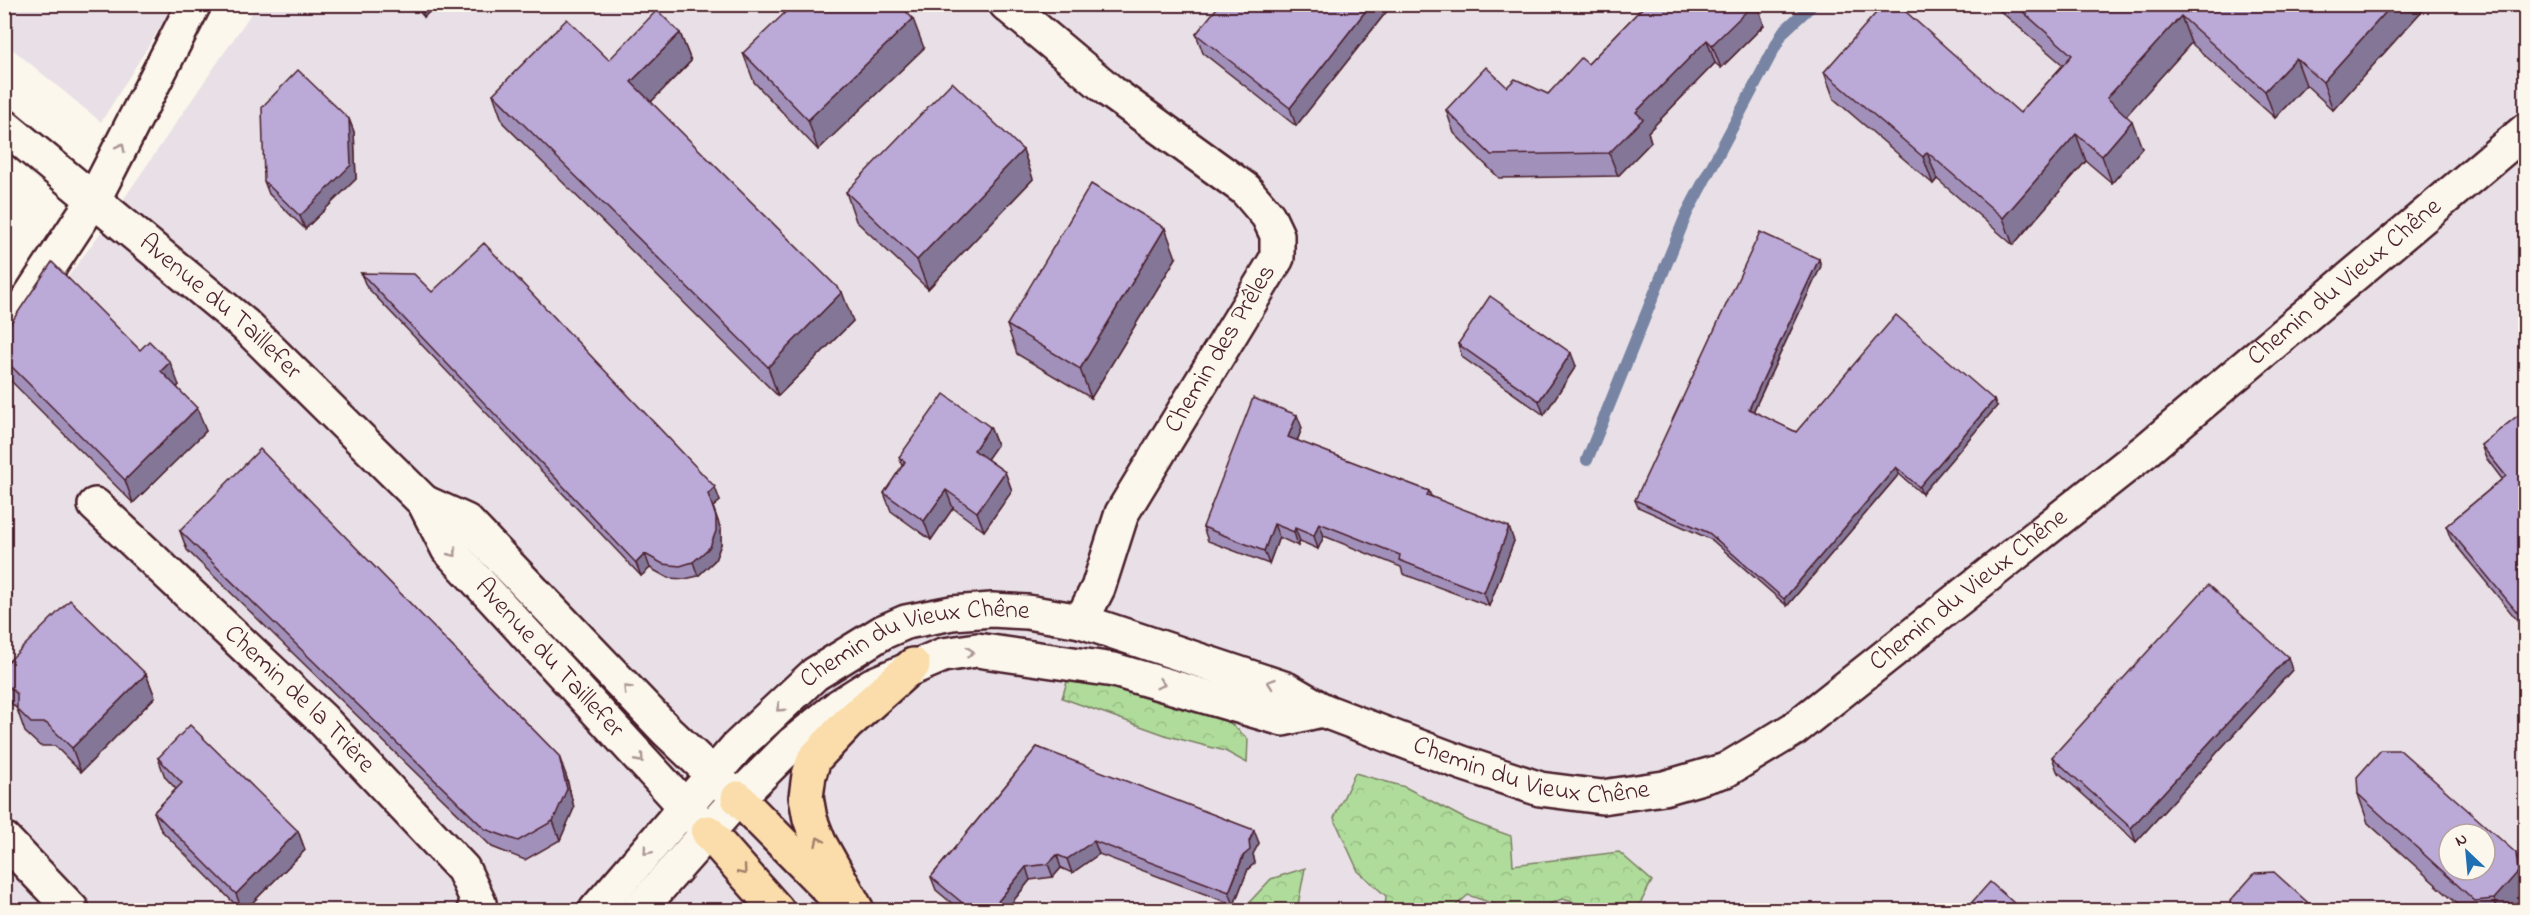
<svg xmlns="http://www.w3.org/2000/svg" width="2530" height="915" font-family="'Indie Flower',sans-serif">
<defs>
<pattern id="forest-crowns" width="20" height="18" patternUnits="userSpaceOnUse" patternTransform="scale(1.5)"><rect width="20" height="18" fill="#afdc9b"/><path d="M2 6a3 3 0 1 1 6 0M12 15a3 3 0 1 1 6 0" fill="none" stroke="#98bc86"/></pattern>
</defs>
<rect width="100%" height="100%" fill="#fbf7ec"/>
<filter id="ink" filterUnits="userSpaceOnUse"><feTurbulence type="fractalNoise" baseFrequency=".0167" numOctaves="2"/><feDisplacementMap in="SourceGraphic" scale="12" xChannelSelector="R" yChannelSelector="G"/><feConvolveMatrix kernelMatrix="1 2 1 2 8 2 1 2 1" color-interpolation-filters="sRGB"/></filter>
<g filter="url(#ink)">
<!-- built -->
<g fill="#e8e0e6" fill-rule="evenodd">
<polygon points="4,5 5,4 174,5 101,122 5,43"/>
<path d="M257 5H2525V910H5V362L101 232ZM2449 834H2485V870H2449Z"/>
</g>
<!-- forest -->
<g fill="url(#forest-crowns)" stroke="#7c7e63" stroke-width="1.5">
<polygon points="1070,672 1219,713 1248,739 1247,763 1225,751 1168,736 1062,698"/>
<path d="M1355 773 1405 787 1469 821 1511 836 1513 865 1619 852 1652 881C1647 889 1642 904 1635 909 1620 915 1578 904 1562 899L1534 910H1512L1468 895 1451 910H1385L1386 896 1358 871 1334 818Z"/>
<polygon points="1305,868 1297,910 1242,910 1271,879"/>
</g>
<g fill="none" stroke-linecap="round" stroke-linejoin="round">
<!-- stream -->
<polyline stroke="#7884a3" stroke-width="12" points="1587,460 1687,213 1783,32 1813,4"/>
<!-- street casing -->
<g stroke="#4a1f2b" stroke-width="38">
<g id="street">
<polyline points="1006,4 1111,92 1245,189 1268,216 1277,235 1277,258 1122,513 1098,588 1081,621"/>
<polyline points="4,336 94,199 194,4"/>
<path id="s1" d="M95 505 322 719 446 851 463 869 479 903 474 910"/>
<polyline points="4,839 72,910"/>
</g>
</g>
<!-- secondary casing -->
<g stroke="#4a1f2b" stroke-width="38">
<g id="secondary">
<path id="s2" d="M4 126 245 325 424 502 448 549 701 824"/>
<polyline points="424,502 466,521 667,731 728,789"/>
<path id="s3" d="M596 910 737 747 815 674 883 632 906 622 952 613 992 610 1027 612 1081 621 1286 689 1322 710 1462 763 1540 789 1602 797 1664 788 1726 770 1794 729 2145 451 2526 130"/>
<polyline points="639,910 738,798 793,743 839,706 872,685 943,655 977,650 1114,670 1283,719 1322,710"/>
</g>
</g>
<!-- highway casing -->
<g stroke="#4a1f2b" stroke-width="38">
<g id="highway">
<polyline points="738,798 837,898"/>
<polyline points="708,832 777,910"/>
<polyline points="857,910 819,842 810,819 806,797 809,775 814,759 848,723 913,665"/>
</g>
</g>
<!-- street -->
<use href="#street" stroke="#fbf7ec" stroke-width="33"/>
<!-- secondary -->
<use href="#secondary" stroke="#fbf7ec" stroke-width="33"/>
<!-- highway -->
<use href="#highway" stroke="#faddab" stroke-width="33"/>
</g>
<!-- wall -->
<g fill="#a191ba" stroke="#4a1f2b" stroke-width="1.5">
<polygon points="412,4 437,4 424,17"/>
<polygon points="1646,4 1759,4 1758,6 1764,25 1721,68 1715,63 1648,132 1651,142 1618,176 1499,178 1454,133 1446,110 1548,94 1588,64"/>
<polygon points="1997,4 2428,4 2333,110 2306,85 2275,118 2191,43 2126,115 2142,148 2112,183 2086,161 2013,245 1937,179 1933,184 1834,99 1824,72 2020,113 2063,65 1999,10"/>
<polygon points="1387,11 1296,126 1203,53 1196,34"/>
<polygon points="680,33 691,61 651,102 853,321 778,396 503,123 493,94 609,60"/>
<polygon points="924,48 818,150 754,82 743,53"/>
<polygon points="349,119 354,132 356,179 305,229 269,194 264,181"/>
<polygon points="1023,150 1033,179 928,289 856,221 846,192"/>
<polygon points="1176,258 1091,398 1017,354 1007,325"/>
<polygon points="1821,266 1753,412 1796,432 1997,406 1922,494 1899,474 1787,606 1712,540 1638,507 1635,500"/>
<polygon points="361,273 432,292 720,501 713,507 721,530 721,544 715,560 698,576 685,579 668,578 650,568 641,576 366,286"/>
<polygon points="4,333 140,350 179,385 177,387 206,431 133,503 4,374"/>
<polygon points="1458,344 1576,366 1544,415 1462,357"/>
<polygon points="2526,409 2526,631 2451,539 2446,526 2502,479 2486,458 2481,445"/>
<polygon points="990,427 997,445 987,459 1005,472 1012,491 984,531 953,508 931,540 891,511 884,493 902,466 899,457"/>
<polygon points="1302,428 1297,441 1429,491 1431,496 1514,541 1489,606 1403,574 1401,567 1324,536 1318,549 1300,541 1298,546 1279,537 1269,564 1208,541 1203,527"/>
<polygon points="180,531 566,775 574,808 560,840 525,860 492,847 187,550"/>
<polygon points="4,666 146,674 155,697 81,772 55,746 40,746 25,732 17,709 4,696"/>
<polygon points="2292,670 2136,842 2057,771 2052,757"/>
<polygon points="1037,747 1259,843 1253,854 1255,863 1248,869 1234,905 1099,854 1072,873 1061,868 1053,877 1030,880 1006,910 960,910 936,890 931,877"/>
<polygon points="158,758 298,831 305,850 245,910 241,910 161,830 154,812 176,789 165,777"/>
<polygon points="2358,794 2516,853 2526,879 2526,905 2520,910 2464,910 2368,823"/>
</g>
<!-- shaded-wall -->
<g fill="#837697" stroke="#4a1f2b" stroke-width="1.5">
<polygon points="420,4 437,4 424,17"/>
<polygon points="1371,4 1385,4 1387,11 1296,126 1290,108"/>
<polygon points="1749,4 1759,4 1758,6 1764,25 1721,68 1712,45"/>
<polygon points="2393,4 2428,4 2333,110 2323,82"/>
<polygon points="2181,16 2191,43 2117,126 2107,98"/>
<polygon points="913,19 924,48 818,150 808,120"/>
<polygon points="680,33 691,61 642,111 631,82"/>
<polygon points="1707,40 1715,63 1648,132 1651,142 1618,176 1609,153 1636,112"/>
<polygon points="2296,58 2306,85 2275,118 2265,91"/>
<polygon points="349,119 354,132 356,179 305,229 300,216"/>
<polygon points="2132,121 2142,148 2112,183 2102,156"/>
<polygon points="2076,134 2086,161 2013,245 2003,218"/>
<polygon points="1023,150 1033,179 928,289 917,260"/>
<polygon points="1927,152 1937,179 1933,184 1923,157"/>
<polygon points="1165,228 1176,258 1091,398 1080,369"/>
<polygon points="1819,259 1821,266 1751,416 1749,409"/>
<polygon points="842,292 853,321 778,396 768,367"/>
<polygon points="1571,353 1576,366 1544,415 1539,401"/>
<polygon points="170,362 179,385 170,395 161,371"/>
<polygon points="1994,400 1997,406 1922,494 1919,487"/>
<polygon points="197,408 206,431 133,503 125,480"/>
<polygon points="1297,415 1302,428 1293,451 1288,437"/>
<polygon points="990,427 997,445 981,468 974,450"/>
<polygon points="1896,467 1899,474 1787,606 1784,599"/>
<polygon points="1005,472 1012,491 984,531 977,512"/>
<polygon points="715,487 720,501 713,507 721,530 721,544 715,560 698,576 693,562 708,494"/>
<polygon points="946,490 953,508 931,540 924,521"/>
<polygon points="1319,523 1324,536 1318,549 1314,536"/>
<polygon points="1274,524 1279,537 1269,564 1264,551"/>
<polygon points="1509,527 1514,541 1489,606 1484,593"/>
<polygon points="1295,528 1300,541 1298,546 1294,532"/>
<polygon points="645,554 650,568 641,576 636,563"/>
<polygon points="5,576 12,595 4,602 4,577"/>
<polygon points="2288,657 2292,670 2136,842 2131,828"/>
<polygon points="146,674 155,697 81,772 72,748"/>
<polygon points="559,756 566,775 574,808 560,840 553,821"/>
<polygon points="1254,830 1259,843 1253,854 1255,863 1248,869 1234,905 1229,892"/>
<polygon points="298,831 305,850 245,910 242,910 236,894"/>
<polygon points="1094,841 1099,854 1072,873 1067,859"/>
<polygon points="2516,853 2526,879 2526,905 2520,910 2498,910 2494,899"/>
<polygon points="1057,855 1061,868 1053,877 1048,864"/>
<polygon points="1026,867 1030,880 1006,910 991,910"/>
</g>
<!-- building -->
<g fill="#bba9d8" stroke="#4a1f2b" stroke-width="1.5" fill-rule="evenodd">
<polygon points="794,4 899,4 913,19 808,120 743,53"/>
<polygon points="1220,4 1371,4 1290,108 1196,34"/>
<polygon points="1646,4 1754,4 1712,45 1707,40 1636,112 1643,119 1609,153 1491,155 1446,110 1486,67 1507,87 1515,79 1548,94 1581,58 1588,64"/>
<polygon points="1884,4 1897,4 2020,113 2072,55 2014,4 2393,4 2323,82 2296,58 2265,91 2181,16 2107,98 2132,121 2102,156 2076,134 2003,218 1927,152 1923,157 1824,72"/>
<polygon points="657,10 680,33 631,82 842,292 768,367 493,94 567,19 609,60"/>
<polygon points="298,70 349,119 351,165 300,216 264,181 262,107"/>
<polygon points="952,82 1023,150 917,260 846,192"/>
<polygon points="1091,184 1165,228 1080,369 1007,325"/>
<polygon points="1760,232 1819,259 1749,409 1796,432 1896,315 1994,400 1919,487 1896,467 1784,599 1709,533 1635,500"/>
<polygon points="484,243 715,487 708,494 716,517 716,531 710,547 693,562 680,566 663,564 645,554 636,563 361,273 414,274 432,292"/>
<polygon points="52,262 140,350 149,341 170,362 161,371 197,408 125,480 4,359 4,333"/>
<polygon points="1490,296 1571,353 1539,401 1458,344"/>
<polygon points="944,394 990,427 974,450 1005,472 977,512 946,490 924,521 884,493 905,462 899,457"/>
<polygon points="1253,398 1297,415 1288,437 1429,491 1427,495 1509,527 1484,593 1399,560 1400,555 1319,523 1314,536 1295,528 1294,532 1274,524 1264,551 1203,527"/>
<polygon points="2526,409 2526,623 2446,526 2506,476 2481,445"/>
<polygon points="260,449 559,756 567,789 553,821 518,841 485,829 180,531"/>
<polygon points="2208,585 2288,657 2131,828 2052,757"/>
<polygon points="70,600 146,674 72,748 46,723 31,723 17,709 17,694 4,682 4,666"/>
<polygon points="190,725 298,831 236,894 154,812 182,783 158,758"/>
<polygon points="1037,747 1254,830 1249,841 1250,850 1243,856 1229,892 1094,841 1067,859 1057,855 1048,864 1026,867 991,910 971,910 931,877"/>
<path d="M2381 750H2400L2516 853 2518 872 2494 899 2475 901 2358 794 2357 777ZM2449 834H2485V870H2449Z"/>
<polygon points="2274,872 2316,910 2232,910 2230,901 2255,873"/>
<polygon points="1990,882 2022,910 1965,910"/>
</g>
<!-- one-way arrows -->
<defs><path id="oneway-chevron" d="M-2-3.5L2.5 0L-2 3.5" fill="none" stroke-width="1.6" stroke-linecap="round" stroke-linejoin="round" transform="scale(1.5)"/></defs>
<g stroke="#ab9695">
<use href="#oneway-chevron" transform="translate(121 147) rotate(-63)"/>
<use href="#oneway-chevron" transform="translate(453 553) rotate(51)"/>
<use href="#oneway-chevron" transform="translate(970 652) rotate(-5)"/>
<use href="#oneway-chevron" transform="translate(1271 683) rotate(-161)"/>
<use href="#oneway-chevron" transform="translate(1161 684) rotate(16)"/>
<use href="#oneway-chevron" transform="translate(627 689) rotate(-134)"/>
<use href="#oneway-chevron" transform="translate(780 708) rotate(137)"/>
<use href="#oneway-chevron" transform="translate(640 759) rotate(48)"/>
<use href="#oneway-chevron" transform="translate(647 851) rotate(131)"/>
</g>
<g stroke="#a27e6b">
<use href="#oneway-chevron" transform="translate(819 841) rotate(-115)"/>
<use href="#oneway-chevron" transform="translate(743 871) rotate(49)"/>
</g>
</g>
<g text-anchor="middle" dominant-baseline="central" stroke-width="4.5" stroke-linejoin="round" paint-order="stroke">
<!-- street labels -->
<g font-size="26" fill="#4a1f2b" stroke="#fbf7ec">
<text stroke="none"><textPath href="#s3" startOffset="2072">Chemin du Vieux Chêne</textPath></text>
<text stroke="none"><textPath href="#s2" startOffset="282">Avenue du Taillefer</textPath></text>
<text transform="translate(1221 349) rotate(-59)">Chemin des Prêles</text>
<text stroke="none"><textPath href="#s3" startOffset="1586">Chemin du Vieux Chêne</textPath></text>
<text stroke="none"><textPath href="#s3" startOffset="430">Chemin du Vieux Chêne</textPath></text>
<text stroke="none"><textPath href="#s2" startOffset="766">Avenue du Taillefer</textPath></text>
<text stroke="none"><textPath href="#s1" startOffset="282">Chemin de la Trière</textPath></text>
<text stroke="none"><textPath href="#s3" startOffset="1082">Chemin du Vieux Chêne</textPath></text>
</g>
</g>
<!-- margin -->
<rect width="2530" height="915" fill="none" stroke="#fbf7ec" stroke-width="24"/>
<rect x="12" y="12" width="2506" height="891" fill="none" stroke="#4a1f2b" stroke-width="2" filter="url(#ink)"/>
<!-- north arrow -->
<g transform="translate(2467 852) rotate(334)"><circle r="28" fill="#fbf7ec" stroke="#b4a19f" stroke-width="1.5"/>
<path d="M0-4.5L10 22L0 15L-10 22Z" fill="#1f6fb2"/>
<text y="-9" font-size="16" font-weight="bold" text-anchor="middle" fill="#4a1f2b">N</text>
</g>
</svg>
